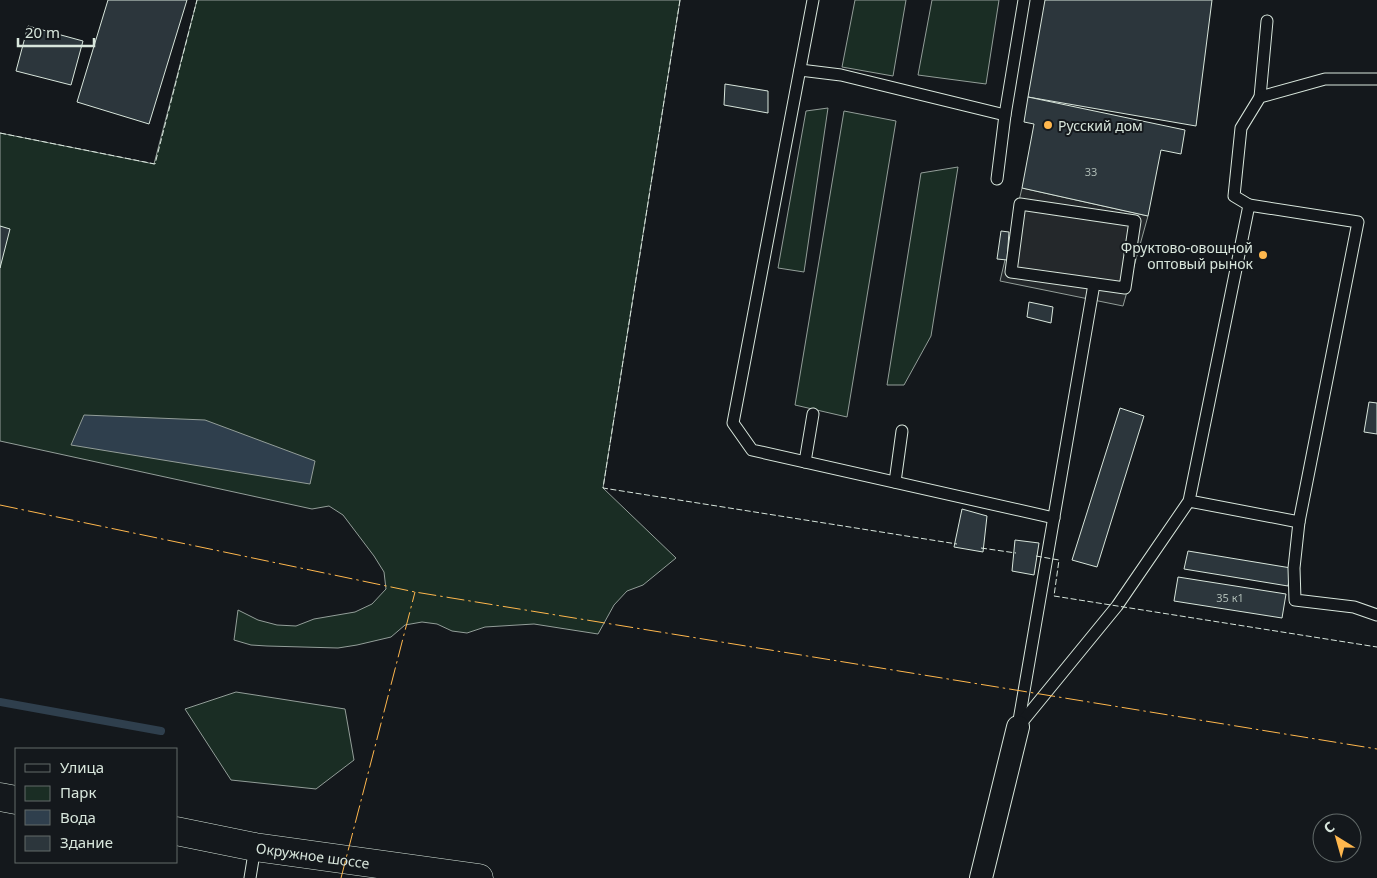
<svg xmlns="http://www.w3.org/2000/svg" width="1377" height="878" font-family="'Noto Sans',sans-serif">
<rect width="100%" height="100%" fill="#14181c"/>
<!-- green -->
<g fill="#1a2d24" stroke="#939e99">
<polygon points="197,0 680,0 603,488 676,558 643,585 627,591 614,605 598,634 534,624 485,627 467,633 452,631 437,624 422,622 405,625 391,637 357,645 338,648 267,646 251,645 234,640 238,610 258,620 277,625 296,626 314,619 355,612 372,604 386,589 384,572 374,556 343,515 329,506 312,509 0,441 0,133 154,164"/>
<polygon points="855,0 906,0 893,76 842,67"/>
<polygon points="932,0 999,0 986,84 918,75"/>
<polygon points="828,108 804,272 778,268 806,111"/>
<polygon points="844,111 896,121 847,417 795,405"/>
<polygon points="958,167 931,336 904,385 887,385 921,173"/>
<polygon points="236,692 345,709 354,760 316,789 231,780 185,709"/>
</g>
<!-- parking -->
<polygon fill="#24282b" stroke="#939e99" points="1022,188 1148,216 1123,306 1000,281"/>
<!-- water -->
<polygon fill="#2f3f4d" stroke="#939e99" points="84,415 205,420 315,461 310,484 71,445"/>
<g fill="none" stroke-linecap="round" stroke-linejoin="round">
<!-- stream -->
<polyline stroke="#2f3f4d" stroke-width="8" points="0,702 161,731"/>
</g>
<!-- building -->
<g fill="#2c363c" stroke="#d8e6dc">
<polygon points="108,0 187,0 149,124 77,102"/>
<polygon points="1045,0 1212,0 1196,126 1028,97"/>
<polygon points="28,26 83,41 71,85 16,71"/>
<polygon points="725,84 768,91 768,113 724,105"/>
<polygon points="1028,97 1185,130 1181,154 1161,150 1148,216 1022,188 1034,124 1024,122"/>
<polygon points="0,226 10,229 0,268"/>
<polygon points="1001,231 1009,232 1007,260 997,259"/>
<polygon points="1029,302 1053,307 1051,323 1027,317"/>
<polygon points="1369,402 1377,403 1377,434 1364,432"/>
<polygon points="1120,408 1144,416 1097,567 1072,560"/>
<polygon points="962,509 987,516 983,552 954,547"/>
<polygon points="1015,540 1039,543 1034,575 1012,571"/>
<polygon points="1188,551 1291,568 1288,586 1184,569"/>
<polygon points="1178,577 1286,594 1282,618 1174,601"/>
</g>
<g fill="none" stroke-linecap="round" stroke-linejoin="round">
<!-- lane casing -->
<g stroke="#d8e6dc" stroke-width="13">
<g id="lane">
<polyline points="813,0 733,423 752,450 1054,518"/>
<polyline points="800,70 841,75 1005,115"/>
<polyline points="1260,97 1267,21"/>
<polyline points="997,179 1005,115 1024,0"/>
<polygon points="1020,204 1135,221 1125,288 1011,272"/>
<polyline points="1249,205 1234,196 1241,128 1260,97 1325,79 1377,79"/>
<polyline points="805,462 813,414"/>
<polyline points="895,482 902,431"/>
<polyline points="1299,522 1294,568 1295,600 1354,607 1377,615"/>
<polyline points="1018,726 1094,284"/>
<polyline points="1018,727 1117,606 1189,501 1299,522 1358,222 1249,205 1189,501"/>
<polyline points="250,878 255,847"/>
</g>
</g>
<!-- street casing -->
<g stroke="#d8e6dc" stroke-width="24">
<polyline id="street" points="981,878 1018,727"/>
</g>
<!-- primary casing -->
<g stroke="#d8e6dc" stroke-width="29">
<g id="primary">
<polyline points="0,797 16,800"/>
<path id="s1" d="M176 831 255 847 479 878"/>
</g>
</g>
<!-- lane -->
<use href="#lane" stroke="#14181c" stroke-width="11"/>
<!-- street -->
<use href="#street" stroke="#14181c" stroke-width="22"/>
<!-- primary -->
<use href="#primary" stroke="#14181c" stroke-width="28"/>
<!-- fence -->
<g stroke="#d8e6dc" stroke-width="1" stroke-dasharray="6 2.5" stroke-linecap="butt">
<polyline points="680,0 603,488 957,544"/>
<polyline points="0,133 155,164 197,0"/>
<polyline points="981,548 1016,553"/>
<polyline points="1036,556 1059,560 1054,596 1377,647"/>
</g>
<!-- power -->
<g stroke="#ffb74d" stroke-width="1" stroke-dasharray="18 4 2.5 4" stroke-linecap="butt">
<polyline points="0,505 415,592 1377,749"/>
<polyline points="341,878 415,592"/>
</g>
</g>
<!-- markers -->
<g fill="#ffb74d" stroke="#14181c" stroke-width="2">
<circle cx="1048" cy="125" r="5"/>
<circle cx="1263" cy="255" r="5"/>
</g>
<g text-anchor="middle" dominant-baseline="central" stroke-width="4" stroke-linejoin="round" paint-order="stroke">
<!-- number labels -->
<g font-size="11" fill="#adbab4">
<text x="1091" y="171">33</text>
<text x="1230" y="597">35 к1</text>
</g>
<!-- poi labels -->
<g font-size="14" fill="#d8e6dc" stroke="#14181c" text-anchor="start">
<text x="1058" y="125">Русский дом</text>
<text x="1253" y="247" text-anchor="end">Фруктово-овощной<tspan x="1253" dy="16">оптовый рынок</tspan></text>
</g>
<!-- street labels -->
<g font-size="14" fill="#d8e6dc" stroke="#14181c">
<text stroke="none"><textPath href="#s1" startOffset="139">Окружное шоссе</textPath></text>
</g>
</g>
<!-- legend -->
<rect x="15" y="748" width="162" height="115" fill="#14181c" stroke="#626a69"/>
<rect x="25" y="764" width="25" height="8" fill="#14181c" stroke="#626a69"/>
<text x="60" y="773" font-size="15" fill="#d8e6dc">Улица</text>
<rect x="25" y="786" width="25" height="15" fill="#1a2d24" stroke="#626a69"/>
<text x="60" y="798" font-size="15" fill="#d8e6dc">Парк</text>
<rect x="25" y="810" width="25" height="15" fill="#2f3f4d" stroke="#626a69"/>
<text x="60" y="823" font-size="15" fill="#d8e6dc">Вода</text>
<rect x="25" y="836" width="25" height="15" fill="#2c363c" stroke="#626a69"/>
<text x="60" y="848" font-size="15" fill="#d8e6dc">Здание</text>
<!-- north arrow -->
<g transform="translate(1337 838) rotate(323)"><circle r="24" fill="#14181c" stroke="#626a69"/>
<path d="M0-4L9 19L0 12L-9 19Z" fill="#ffb74d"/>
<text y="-8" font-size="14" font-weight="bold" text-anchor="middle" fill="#d8e6dc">С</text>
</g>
<!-- scale -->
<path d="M18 38v8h76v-8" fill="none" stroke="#d8e6dc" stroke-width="2.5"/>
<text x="25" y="38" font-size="15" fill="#d8e6dc" stroke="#14181c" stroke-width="4" paint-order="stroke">20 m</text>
</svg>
